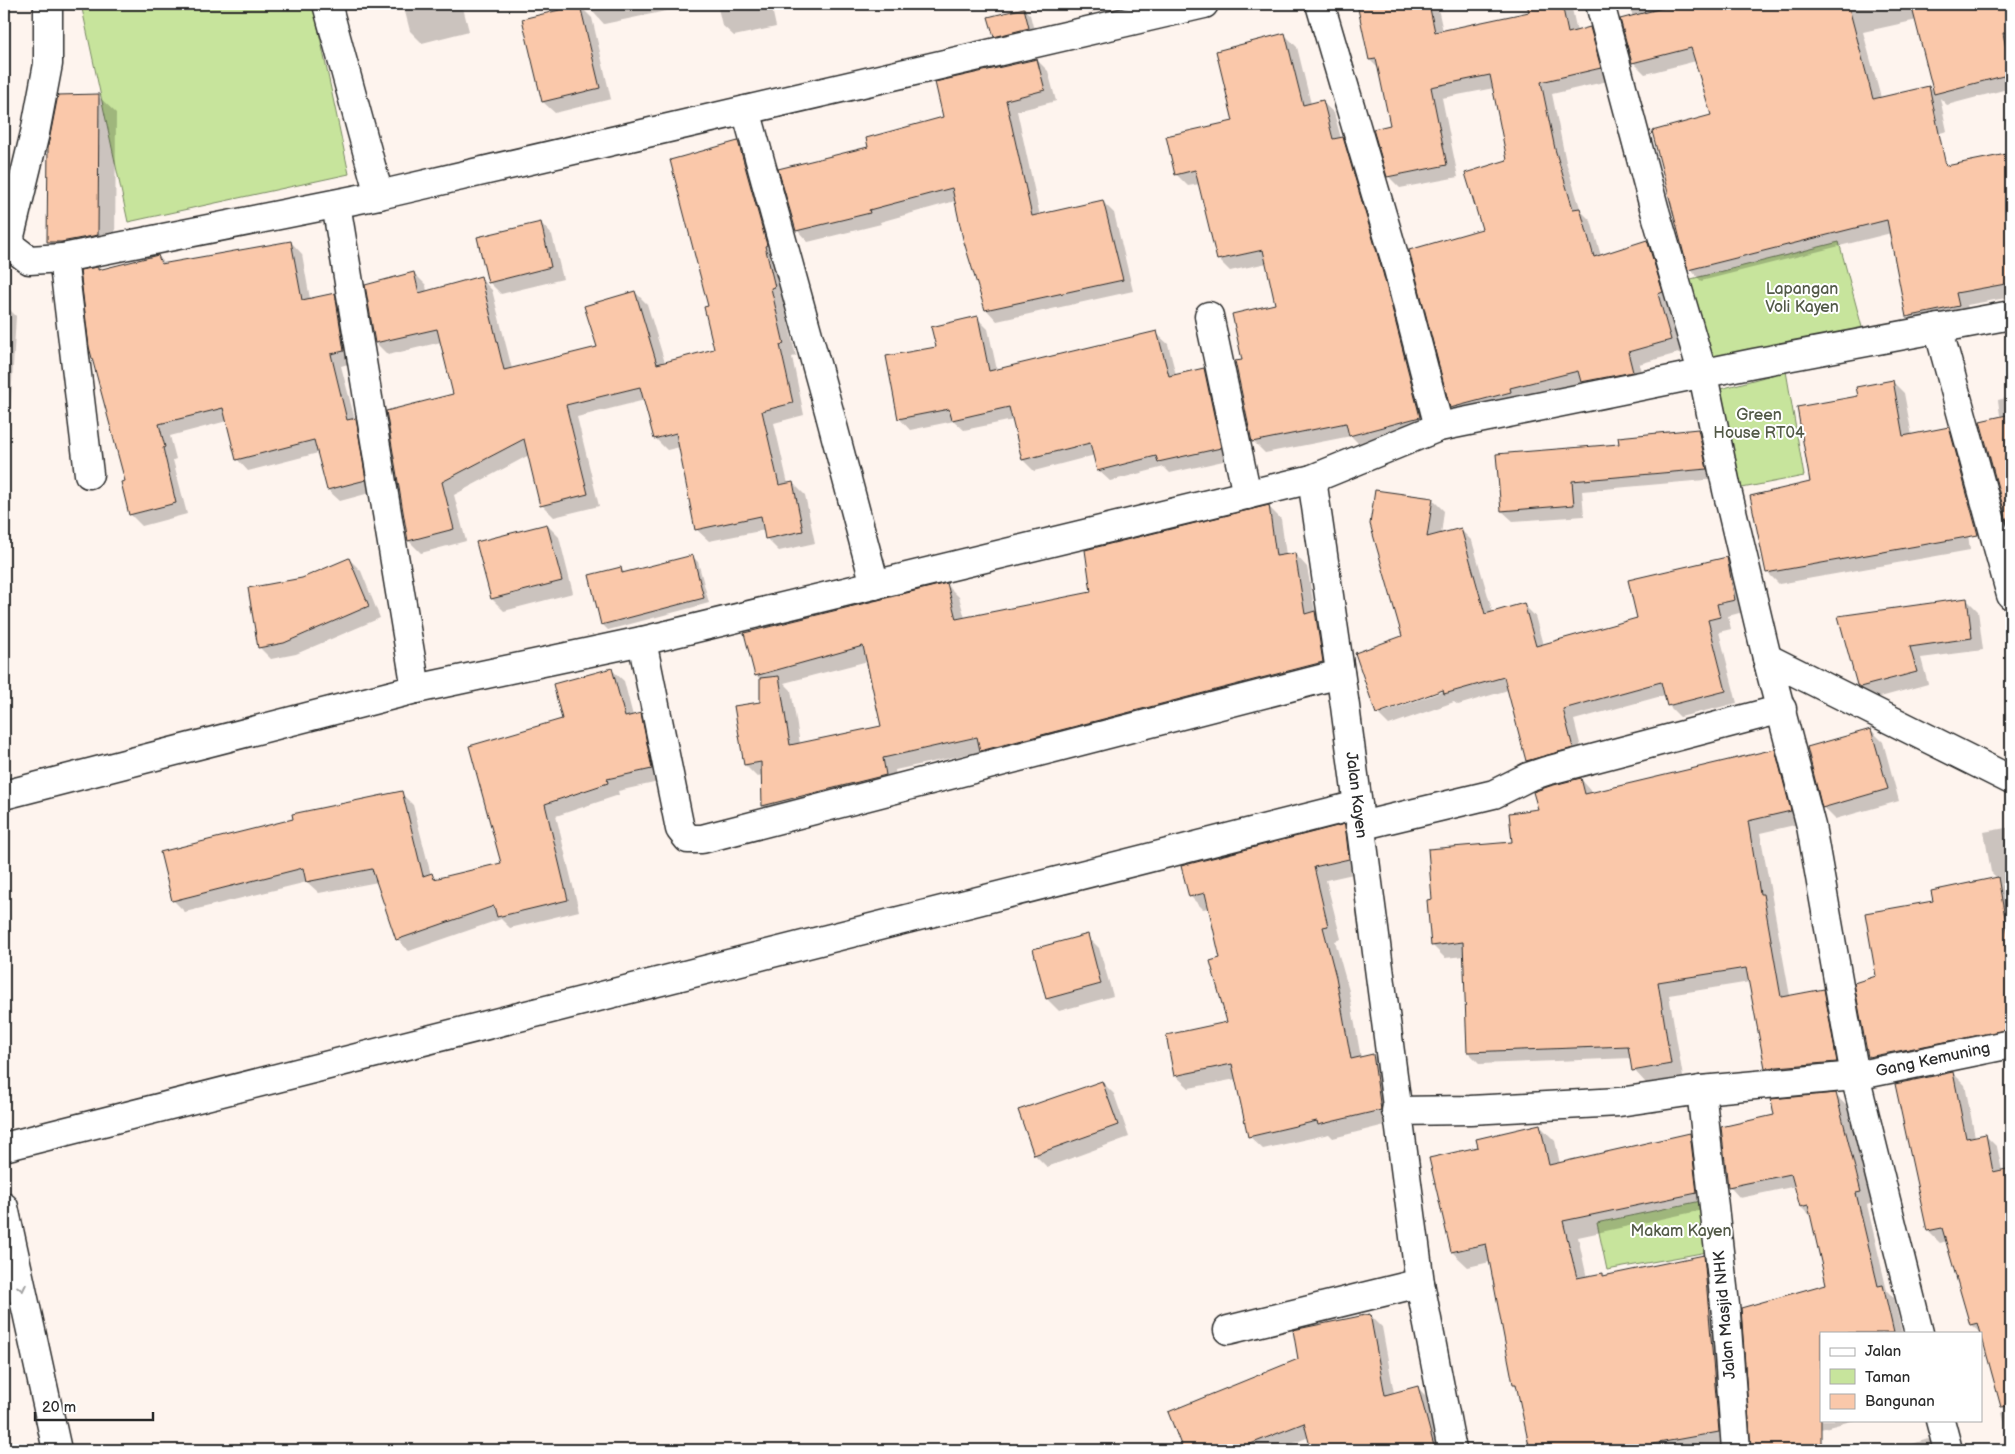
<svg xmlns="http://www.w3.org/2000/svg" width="2015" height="1454" font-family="'Balsamiq Sans',sans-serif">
<rect width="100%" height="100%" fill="#fef4ee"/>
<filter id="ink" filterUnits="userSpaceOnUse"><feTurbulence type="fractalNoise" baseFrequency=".02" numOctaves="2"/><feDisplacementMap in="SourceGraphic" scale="10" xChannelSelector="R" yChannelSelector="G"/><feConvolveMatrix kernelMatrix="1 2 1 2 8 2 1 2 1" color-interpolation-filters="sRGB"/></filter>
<g filter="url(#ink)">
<!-- green -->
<g fill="#c7e49c" stroke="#798864">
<polygon points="81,4 313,4 349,174 128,222"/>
<polygon points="1839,242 1863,331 1709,363 1683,281"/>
<polygon points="1786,371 1804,476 1737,489 1717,390"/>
<polygon points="1701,1201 1713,1251 1607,1270 1597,1223"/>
</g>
<!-- shadow -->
<g fill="#0003" fill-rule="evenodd">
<polygon points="403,4 462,4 469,31 422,43 410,31"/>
<polygon points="591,4 699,4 604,24 593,12"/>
<polygon points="717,4 771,4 776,27 734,36 722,25"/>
<polygon points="1083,4 1122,4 1091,12"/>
<polygon points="1367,4 1437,4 1443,31 1531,13 1529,4 1571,4 1577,32 1590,29 1602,41 1612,80 1552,94 1566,162 1581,211 1591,221 1601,256 1647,242 1659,254 1682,352 1639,364 1644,383 1463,420 1451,408 1410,251 1484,230 1509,161 1494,88 1442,98 1458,177 1400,188 1388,176 1392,126 1380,70 1370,60 1359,6"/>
<path d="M1629 4H2011V88L1947 105 1940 98 1947 131 1880 151 1887 179 2011 154V297L1967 305 1970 317 1919 328 1908 316 1891 233 1701 281 1690 269 1713 116 1696 61 1645 74 1633 62V17ZM1917 20 1936 94 1929 87 1881 98 1863 32Z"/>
<polygon points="580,6 592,18 611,99 555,113 543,102"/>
<polygon points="1024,9 1030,15 1035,34 1000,42 995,36"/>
<polygon points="1285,35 1297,47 1311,104 1322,102 1334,113 1341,138 1354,150 1431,428 1362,447 1351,436 1265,453 1253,441 1277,305 1267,263 1230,271 1218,259 1200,184 1188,186 1176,174 1235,122"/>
<polygon points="1037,60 1048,71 1056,101 1017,111 1040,216 1102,201 1114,213 1133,291 997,321 986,309 955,201 880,222 881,224 808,242 797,230 870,147 945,118"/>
<polygon points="98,96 116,113 115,253 66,259 48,241"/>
<polygon points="738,142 750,155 786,299 783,300 796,356 792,357 804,415 774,423 788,484 793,483 805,495 815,543 779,551 766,538 765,530 709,541 696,529 680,447 667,450 655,438 645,400 577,417 599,506 554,517 542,505 529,455 454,495 466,541 421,553 409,541 454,395 441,342 388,355 376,343 414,273 426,285 427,292 480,278 492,290 512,369 598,348 635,292 647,304 665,363 716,350 710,306"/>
<polygon points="541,223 552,235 563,279 501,294 489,282"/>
<polygon points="291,242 302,254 310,299 334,294 346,306 355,362 341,366 355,420 367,431 377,491 340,501 328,490 318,453 248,471 237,459 227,421 170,436 176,459 173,460 187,514 142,526 130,514 98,268 100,271 158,256 166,264"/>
<polygon points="4,304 16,316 5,500 4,500"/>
<polygon points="977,318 988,329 997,370 1156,333 1168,344 1176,375 1204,369 1215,381 1232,459 1170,473 1164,467 1110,481 1098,470 1095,455 1034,471 1023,460 1013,420 964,430 954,421 910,430 899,418 937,348"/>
<polygon points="1892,381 1904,393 1912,436 1948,428 1960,440 1968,469 1960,470 1970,550 1779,584 1767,572 1812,483 1859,397"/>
<polygon points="2011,397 2011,490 2010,490 1998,400"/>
<polygon points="1698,430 1708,441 1716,479 1582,491 1584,516 1513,521 1502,511 1620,445"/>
<path d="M1432 499 1444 511 1441 535 1460 529 1472 541 1493 613 1523 604 1535 616 1543 645 1638 619 1726 558 1738 570 1747 611 1728 616 1731 629 1719 632 1737 703 1680 717 1668 705 1665 695 1574 720 1584 760 1539 773 1527 761 1508 690 1458 705 1454 702 1389 725 1377 713 1404 637ZM1449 686 1450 689 1382 713V710Z"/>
<path d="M1269 507 1281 519 1286 555 1295 554 1307 567 1315 612 1327 625 1335 675 994 763 982 751 895 770 898 787 776 818 763 806V776L757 777 745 765 761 703V680L756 675 947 585 959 597 965 618 1092 593ZM868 661 882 727 800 744 791 690 784 683Z"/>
<polygon points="547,525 559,537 573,593 504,611 492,599"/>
<polygon points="693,557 698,562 709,603 608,630 602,624 620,568 626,574"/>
<polygon points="349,559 361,571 380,618 296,654 271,659 259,647 303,579"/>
<polygon points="1966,599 1978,611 1983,650 1921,658 1928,684 1873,699 1858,685"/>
<polygon points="612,670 624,681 633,716 640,715 652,727 663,781 618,791 619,795 556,816 579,911 510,928 501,919 409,951 397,939 378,882 319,893 307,882 185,912 173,900 401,793 413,805 431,875 437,879 503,864 564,720"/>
<polygon points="1871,730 1883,742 1899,801 1835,819 1823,807"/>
<polygon points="1774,751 1787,763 1803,823 1760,833 1790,996 1823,990 1836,1003 1848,1074 1779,1080 1766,1068 1750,982 1669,995 1683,1077 1646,1083 1634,1070 1631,1058 1480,1064 1468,1052 1464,956 1445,958 1432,945 1433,900 1514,843 1540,810 1581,779 1593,793"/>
<polygon points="1344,826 1358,839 1362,872 1326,880 1341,939 1335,941 1349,991 1361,1058 1373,1055 1386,1069 1393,1123 1333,1138 1329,1134 1263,1149 1249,1136 1236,1079 1189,1088 1175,1075 1228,1023 1222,959 1210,908 1203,909 1190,896"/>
<polygon points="2011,827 2011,882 2002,884 2009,890 2011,903 2011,1042 1880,1068 1869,1057 1856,984 1877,977 1934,902 1998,879 1991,872 1984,832"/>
<polygon points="1087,936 1099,948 1113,996 1059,1011 1047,999"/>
<polygon points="1953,1073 1965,1085 1975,1137 1985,1135 1997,1147 2002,1171 2011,1169 2011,1450 2002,1413 2006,1411 1984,1336 1971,1325 1947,1241 1940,1243 1928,1231 1920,1187"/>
<polygon points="1102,1082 1114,1094 1129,1137 1047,1167 1035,1155 1020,1111"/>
<polygon points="1835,1095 1847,1106 1872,1203 1867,1205 1887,1291 1894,1298 1902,1333 1821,1333 1821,1420 1855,1420 1763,1444 1827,1285 1812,1218 1801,1207 1796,1186 1740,1198 1729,1186 1775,1116"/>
<polygon points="1539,1125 1555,1141 1560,1164 1690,1134 1705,1149 1712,1208 1578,1237 1587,1278 1602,1275 1605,1277 1703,1257 1719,1272 1734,1447 1718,1450 1516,1450 1515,1448 1530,1445 1518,1388 1514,1384 1490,1262 1468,1267 1452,1252 1479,1148"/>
<polygon points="1370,1315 1382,1327 1394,1393 1417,1387 1429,1399 1443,1450 1312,1450 1309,1437 1277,1450 1185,1450 1170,1412 1300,1360"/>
<polygon points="1928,1439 1940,1450 1894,1450"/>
</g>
<!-- building -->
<g fill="#fac8aa" stroke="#2b2b2b">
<polygon points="1357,4 1429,4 1435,32 1529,12 1527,4 1562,4 1568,33 1590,27 1601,68 1541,82 1555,149 1573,209 1580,208 1594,257 1647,240 1663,292 1658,294 1671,340 1628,352 1633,372 1581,382 1578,371 1510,388 1511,392 1450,408 1409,250 1482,229 1465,173 1507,160 1490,75 1431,87 1447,165 1387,177 1373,129 1390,125 1376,59 1369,60"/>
<polygon points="1678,4 1848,4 1873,99 1929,86 1946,166 2011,153 2011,283 1956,293 1959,306 1906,317 1887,220 1688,270 1652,131 1711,115 1691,48 1632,63 1620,19"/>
<polygon points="1911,4 2011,4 2011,31 2003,33 2011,74 1934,94"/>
<polygon points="580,5 600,88 542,102 522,19"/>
<polygon points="1024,8 1029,28 994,37 988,17"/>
<polygon points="1285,33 1303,105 1323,100 1333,139 1343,137 1383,273 1420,417 1349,436 1346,423 1252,442 1235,361 1242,360 1232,314 1275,304 1263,250 1217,260 1195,170 1175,175 1166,136 1233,121 1216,51"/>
<polygon points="1037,59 1045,90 1006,100 1032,216 1103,200 1123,280 985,310 963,239 952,188 869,210 870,213 796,231 778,169 868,147 866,138 943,117 935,82"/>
<polygon points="99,94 98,235 61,242 47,242 48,146 58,95"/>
<polygon points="738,141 767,245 765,246 775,287 771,288 784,344 780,345 793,403 762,411 779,485 793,482 803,531 765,539 761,516 695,530 676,433 654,439 640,387 566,405 588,494 540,506 524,439 442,482 454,529 408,541 386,411 453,394 437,329 375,343 365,285 414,272 419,293 481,276 504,370 597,347 584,306 635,291 657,364 714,349 704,307 708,306 670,160"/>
<polygon points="541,222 551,267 488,283 477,237"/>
<polygon points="291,241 302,300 335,293 344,351 331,354 347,420 356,418 366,480 327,490 314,440 236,460 223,408 159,424 165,447 163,448 176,503 129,515 121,482 125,481 89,347 80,270 98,267 98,270 158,255 161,264"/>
<polygon points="978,316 989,371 1157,331 1169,376 1204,368 1221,448 1158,462 1156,456 1097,471 1090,443 1022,460 1009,407 952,420 949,409 898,419 886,356 936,347 931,327"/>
<polygon points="1893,380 1903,436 1949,427 1978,535 1766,573 1750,496 1810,482 1797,407 1858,396 1856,387"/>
<polygon points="2011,414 2011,529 2009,529 1980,421"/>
<polygon points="1698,429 1707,469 1572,481 1574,505 1501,511 1496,454 1619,444 1618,437"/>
<polygon points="1375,490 1433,498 1427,537 1461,528 1485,614 1524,603 1536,646 1637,618 1628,580 1727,557 1735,600 1717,604 1720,617 1708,620 1726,691 1667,706 1661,682 1563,709 1573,748 1526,761 1504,677 1444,694 1443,690 1376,714 1355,653 1402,636 1370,524"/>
<polygon points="1269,505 1276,556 1295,553 1305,614 1315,611 1323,662 980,751 977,737 883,758 886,775 762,806 761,762 744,765 734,706 760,702 760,678 779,676 790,745 881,726 863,646 755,676 744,633 947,583 956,619 1091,592 1085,550"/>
<polygon points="547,524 562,581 491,599 476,542"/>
<polygon points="693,555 704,598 601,625 589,575 621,567 622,573"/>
<polygon points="349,558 369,606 284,643 258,648 248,588 302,578"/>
<polygon points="1967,598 1972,638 1910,647 1917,672 1860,687 1857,685 1838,616"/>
<polygon points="612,668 625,717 641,713 652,769 607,779 608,783 545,804 568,900 497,917 494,906 396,940 372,869 306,882 303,868 172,901 160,852 293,819 292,814 402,791 423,876 432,873 434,879 501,863 469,746 562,719 553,684"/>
<polygon points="1871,729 1888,789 1822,808 1807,747"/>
<polygon points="1775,749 1791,811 1748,821 1760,894 1763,894 1781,997 1824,989 1837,1062 1765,1068 1746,968 1658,982 1671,1064 1632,1071 1628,1046 1467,1052 1463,942 1431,946 1427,900 1432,899 1428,849 1512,842 1509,813 1538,809 1533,792 1550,786 1581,778 1585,794"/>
<polygon points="1345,824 1349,859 1314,867 1328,926 1323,927 1336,977 1351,1059 1373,1054 1381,1110 1318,1125 1317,1121 1248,1137 1232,1064 1174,1076 1166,1035 1227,1022 1210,961 1220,958 1205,893 1189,897 1181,866"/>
<polygon points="1998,877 2011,952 2011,1029 1868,1057 1854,983 1876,976 1865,913 1933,901 1931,891"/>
<polygon points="1088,934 1101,984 1046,999 1033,949"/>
<polygon points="1953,1072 1966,1138 1986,1134 1993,1172 2011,1168 2011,1406 2001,1407 1978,1323 1970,1325 1942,1228 1927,1231 1895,1084"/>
<polygon points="1102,1081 1118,1125 1034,1155 1018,1110"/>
<polygon points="1836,1093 1861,1192 1856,1193 1878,1286 1883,1285 1894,1333 1821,1333 1821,1450 1751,1450 1741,1308 1826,1284 1808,1205 1800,1207 1791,1174 1728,1187 1721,1127 1774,1115 1771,1099"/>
<polygon points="1540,1124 1549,1165 1690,1133 1697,1193 1563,1221 1577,1278 1603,1273 1603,1276 1704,1255 1719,1432 1653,1444 1654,1450 1530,1450 1516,1384 1513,1384 1486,1244 1451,1252 1429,1158 1478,1147 1476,1139"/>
<polygon points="1370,1314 1385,1395 1418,1386 1435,1450 1311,1450 1304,1423 1235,1450 1183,1450 1168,1412 1298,1359 1293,1330"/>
</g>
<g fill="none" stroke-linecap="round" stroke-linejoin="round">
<!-- minor casing -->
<g stroke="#2b2b2b" stroke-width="31">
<g id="minor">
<polyline points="48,4 48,64 35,133 10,236 12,247 29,260 63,258 379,195 1204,4"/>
<polyline points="327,4 379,195"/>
<polyline points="1320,4 1398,269 1439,427"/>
<polyline points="1600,4 1655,211 1703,375 1727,490 1767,658 1811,826 1855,1076 1919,1333"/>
<polyline points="746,110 829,411 875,585"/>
<polyline points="336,204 416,689"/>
<polyline points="63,258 89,474"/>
<polyline points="1209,316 1247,495"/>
<polyline points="1938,328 2011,595"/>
<polyline points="1312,479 1345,706 1420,1283 1452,1450"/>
<polyline points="642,641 680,829 688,839 702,839 1340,674"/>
<polyline points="1767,658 2011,780"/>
<polyline points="4,795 416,689 642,641 1312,479 1439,427 1754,363 2011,315"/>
<polyline points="1360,826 1494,794 1528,777 1546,771 1782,709"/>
<polyline points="1701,1090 1726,1314 1736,1450"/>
<polyline points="1396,1111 1470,1110 1619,1102 1701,1090 1855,1076 2011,1044"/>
<polyline points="4,1147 1358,805"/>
<polyline points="4,1207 57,1450"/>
<polyline points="1228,1330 1420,1283"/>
<polyline points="1940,1420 1948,1450"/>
</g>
</g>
<!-- minor -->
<use href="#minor" stroke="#fff" stroke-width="28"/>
</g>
<!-- one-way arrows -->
<defs><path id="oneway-chevron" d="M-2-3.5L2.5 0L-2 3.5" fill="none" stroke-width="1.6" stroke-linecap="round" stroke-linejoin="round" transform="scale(1.25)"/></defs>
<use stroke="#a0a0a0" href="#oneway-chevron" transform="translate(22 1288) rotate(78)"/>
</g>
<g text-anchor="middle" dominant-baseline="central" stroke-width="4" stroke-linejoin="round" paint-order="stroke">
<!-- park labels -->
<g font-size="16" fill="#525947" stroke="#fff">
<text x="1802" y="289">Lapangan<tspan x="1802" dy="18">Voli Kayen</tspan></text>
<text x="1759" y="415">Green<tspan x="1759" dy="18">House RT04</tspan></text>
<text x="1681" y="1231">Makam Kayen</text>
</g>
<!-- street labels -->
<g font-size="16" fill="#2b2b2b" stroke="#fff">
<text transform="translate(1356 795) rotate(83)">Jalan Kayen</text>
<text transform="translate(1933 1060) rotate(-12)">Gang Kemuning</text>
<text transform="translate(1725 1315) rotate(-95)">Jalan Masjid NHK</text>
</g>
</g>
<!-- margin -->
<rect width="2015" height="1454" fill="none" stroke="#fff" stroke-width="20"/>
<rect x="10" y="10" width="1995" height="1434" fill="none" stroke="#2b2b2b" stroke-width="2" filter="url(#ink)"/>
<!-- legend -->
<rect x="1820" y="1332" width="162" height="90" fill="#ffffff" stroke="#aaaaaa"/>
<rect x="1830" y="1348" width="25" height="8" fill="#ffffff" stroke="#aaaaaa"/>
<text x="1865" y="1356" font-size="15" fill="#2b2b2b">Jalan</text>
<rect x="1830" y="1369" width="25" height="15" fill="#c7e49c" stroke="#aaaaaa"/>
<text x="1865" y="1382" font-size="15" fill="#2b2b2b">Taman</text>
<rect x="1830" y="1394" width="25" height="15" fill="#fac8aa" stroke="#aaaaaa"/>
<text x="1865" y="1406" font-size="15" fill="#2b2b2b">Bangunan</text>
<!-- scale -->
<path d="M35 1412v8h118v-8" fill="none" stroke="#2b2b2b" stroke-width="2.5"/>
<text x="42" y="1412" font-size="15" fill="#2b2b2b" stroke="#ffffff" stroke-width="4" paint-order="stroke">20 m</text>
</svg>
